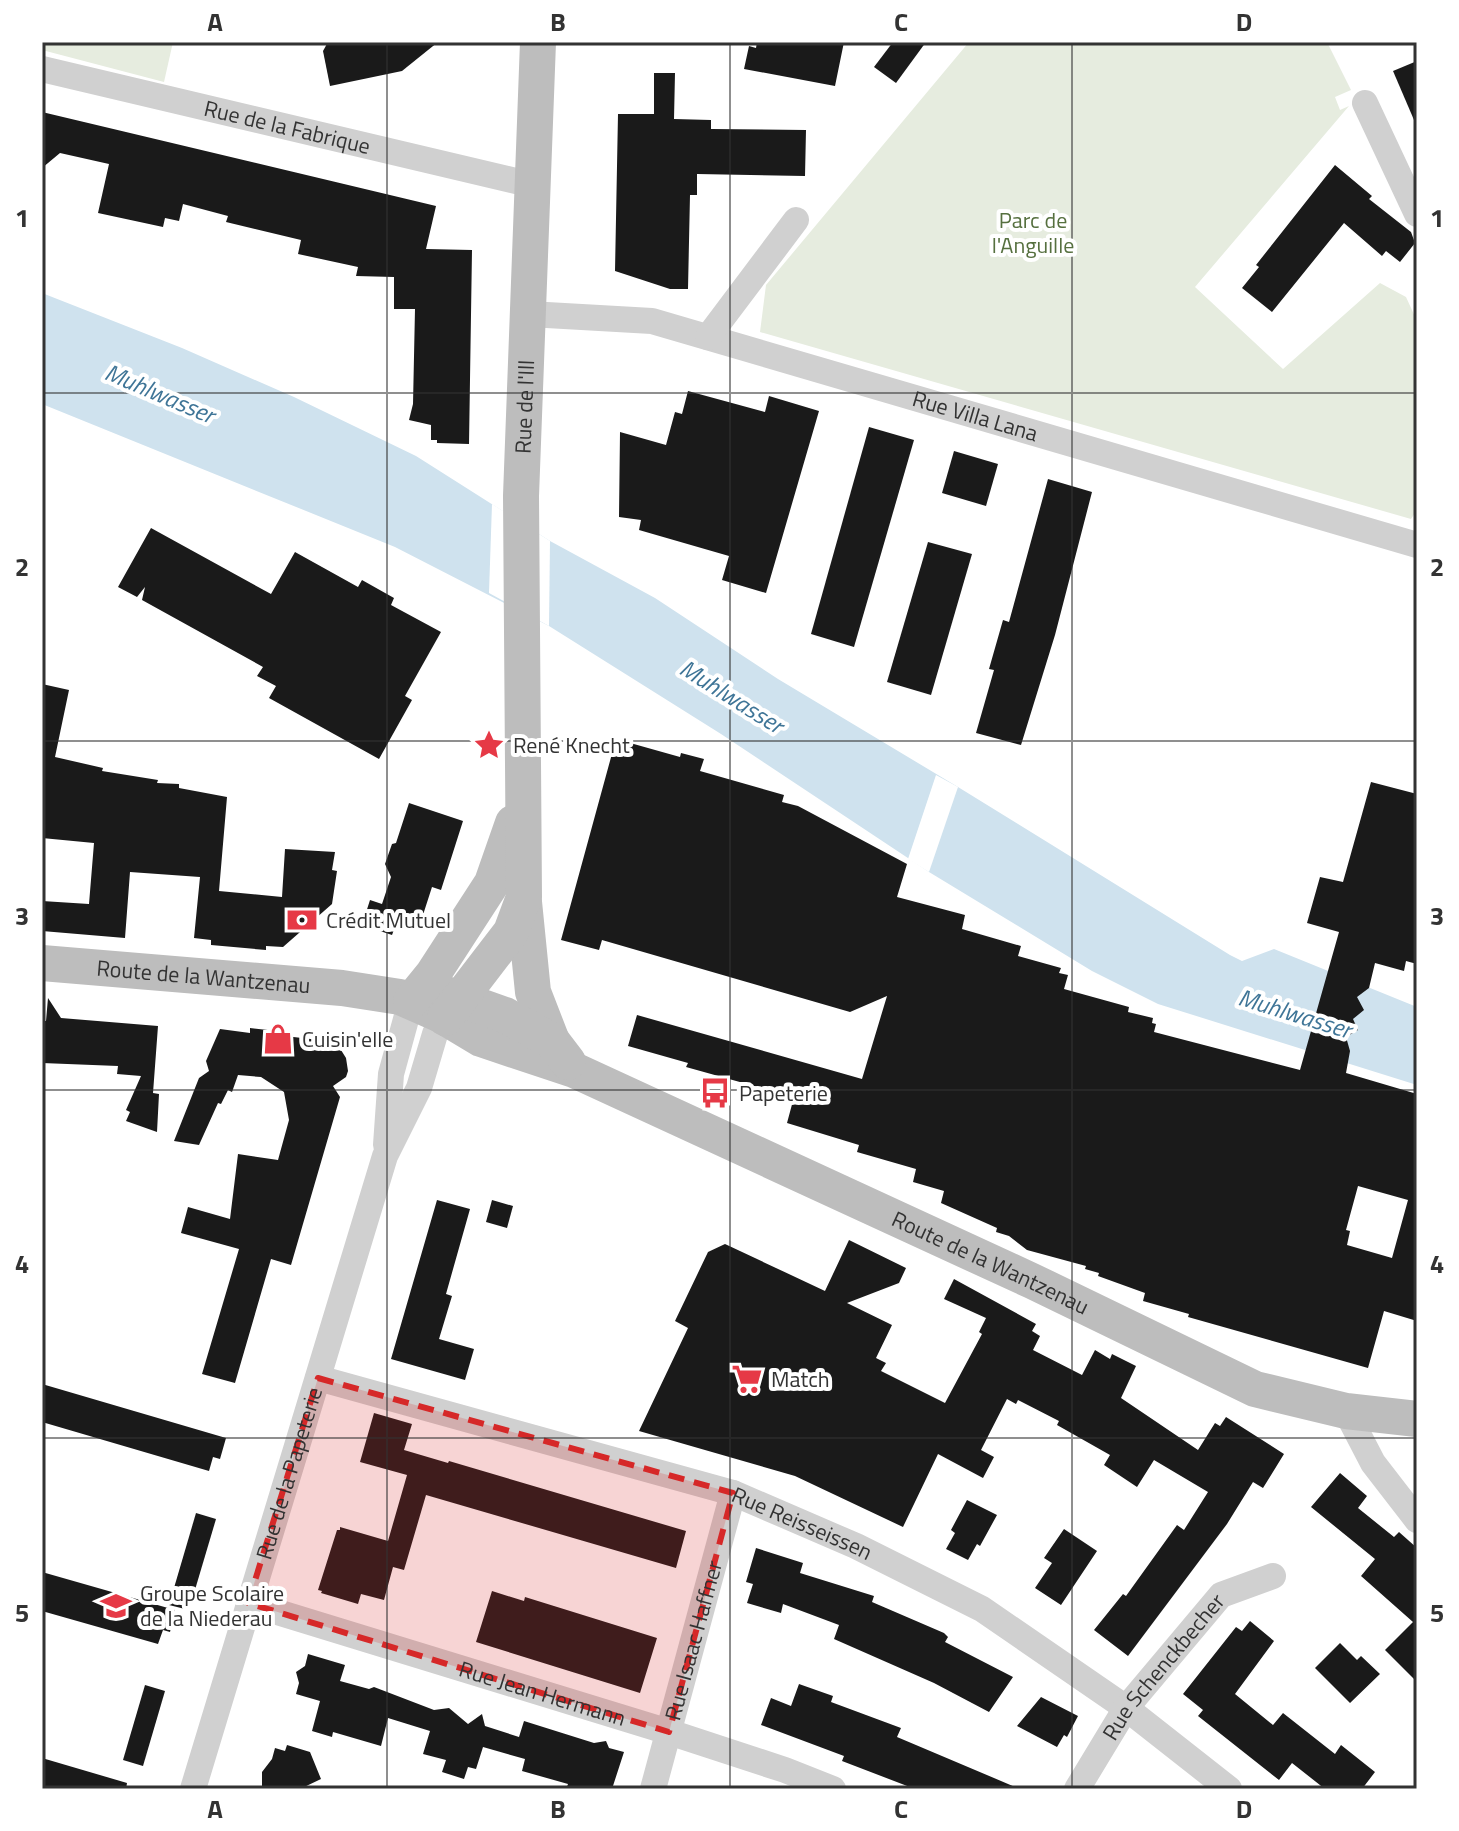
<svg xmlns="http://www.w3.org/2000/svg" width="1459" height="1831" font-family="'Titillium Web',sans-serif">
<rect width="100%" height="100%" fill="#fff"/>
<!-- green -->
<g fill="#e6ecdf">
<polygon points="42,42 173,42 164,82 42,50"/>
<polygon points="969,42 1327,42 1351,90 1335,97 1340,110 1349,106 1195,287 1283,369 1380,283 1406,297 1417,321 1417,510 1411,519 760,332 766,285"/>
</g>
<!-- water -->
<polygon fill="#cfe2ee" points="42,293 182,348 294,397 416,456 550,541 655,598 778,679 958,787 1230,955 1242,961 1274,949 1417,1007 1417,1085 1158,1004 1092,971 929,872 721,734 549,626 395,547 42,404"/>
<!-- pier -->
<g fill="#fff">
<polygon points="492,504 550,541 549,626 489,593"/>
<polygon points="936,775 958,787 929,872 908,859"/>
</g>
<!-- building -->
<g fill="#1a1a1a" fill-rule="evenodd">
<polygon points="328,42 438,42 402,71 330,86 323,51"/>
<polygon points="757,42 844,42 835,86 744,69 749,46 756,48"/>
<polygon points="893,42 926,42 896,83 874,67"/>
<polygon points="1417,61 1417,127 1393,71"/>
<polygon points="654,73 675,73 674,119 711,120 711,129 806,130 805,176 697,174 697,195 690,195 688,289 670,289 615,271 618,114 654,114"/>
<polygon points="42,112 436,206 426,249 472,250 469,444 437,443 437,440 431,440 431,425 409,420 413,404 415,309 394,309 394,277 356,276 358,267 298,254 301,240 226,222 228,216 183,204 179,221 165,218 163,227 98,213 109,164 60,153 42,168"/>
<polygon points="1335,165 1372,196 1369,199 1411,232 1415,243 1400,262 1386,251 1382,256 1344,223 1272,312 1242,288 1259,267 1256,265"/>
<polygon points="688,391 765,412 769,396 819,411 766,593 722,580 729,556 639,530 641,520 619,517 620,432 666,445 675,412 682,414"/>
<polygon points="869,427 914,440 854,647 811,634"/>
<polygon points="954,451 998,464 986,506 942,493"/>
<polygon points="1048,479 1092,492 1055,635 1021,745 976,733 994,670 989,669 1003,620 1009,622"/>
<polygon points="151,528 271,594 295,552 358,587 362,580 394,598 391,605 441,632 405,696 412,700 379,759 269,698 276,686 257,676 263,667 142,600 145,587 137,597 118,587"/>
<polygon points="928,542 972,554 931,695 887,682"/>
<polygon points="42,684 69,690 55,757 103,768 102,771 158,780 157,783 179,784 179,788 227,797 219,891 282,897 285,849 335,852 332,870 337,871 332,904 283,947 266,946 266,950 211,945 211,940 194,938 200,877 130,872 125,938 42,931 42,901 89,904 94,843 42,838"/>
<path d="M616 739 680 757 681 753 704 759 700 771 784 795 782 802 798 806 907 864 897 897 965 915 962 929 1021 946 1018 956 1061 968 1059 973 1068 975 1064 989 1129 1007 1128 1012 1153 1018 1152 1023 1156 1024 1154 1032 1300 1070 1339 932 1307 923 1320 877 1343 882 1371 782 1417 794V964L1406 961 1404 971 1375 963 1369 988 1357 997 1364 1010 1353 1019 1358 1030 1346 1037 1350 1051 1346 1073 1417 1094V1321L1384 1311 1368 1368 1188 1317 1189 1314 1143 1301 1145 1293 1098 1276 1099 1273 1085 1269 1086 1266 1027 1250 1009 1236 996 1232 997 1228 941 1203 944 1191 913 1182 916 1169 857 1152 859 1145 787 1123 794 1097 686 1067 688 1063 628 1046 637 1015 862 1079 887 996 850 1012 602 940 599 950 561 940ZM1358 1186 1408 1200 1392 1258 1347 1245 1350 1231 1346 1230Z"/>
<polygon points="409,803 463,821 441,890 432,887 422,918 406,913 401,928 395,927 392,935 362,925 370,900 382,904 391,877 385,864 392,844 396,843"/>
<polygon points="48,998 61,1018 158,1026 153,1093 159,1094 157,1132 126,1121 130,1112 126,1110 141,1076 117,1074 118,1066 42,1063 42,1021 46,1021"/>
<polygon points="250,1028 286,1032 285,1036 336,1042 346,1058 348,1071 346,1077 333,1086 340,1097 291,1265 271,1259 235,1383 202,1374 239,1249 181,1233 188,1207 230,1219 238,1154 278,1160 289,1120 284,1092 261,1077 238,1075 232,1092 228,1090 221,1104 218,1103 199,1145 174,1141 199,1078 209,1071 206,1061 220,1029 250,1033"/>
<polygon points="437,1200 470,1209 446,1294 452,1296 439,1339 474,1349 465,1380 391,1359"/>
<polygon points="492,1200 513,1206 507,1228 486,1222"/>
<polygon points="849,1240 906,1268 899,1283 847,1303 892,1325 876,1358 886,1363 881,1371 945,1403 982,1334 979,1332 986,1318 944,1299 954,1279 1036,1324 1032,1331 1040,1336 1033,1350 1082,1375 1095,1350 1110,1359 1112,1354 1136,1366 1121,1398 1198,1450 1215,1423 1220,1426 1226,1417 1284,1454 1263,1488 1253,1482 1227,1524 1128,1656 1094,1630 1123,1594 1126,1596 1177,1525 1184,1530 1208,1492 1154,1460 1137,1487 1104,1465 1110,1455 1057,1425 1059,1421 1018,1400 1016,1404 1007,1399 981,1450 994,1457 983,1478 938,1454 903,1527 795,1476 639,1431 688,1328 675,1321 708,1252 725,1244 825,1291"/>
<polygon points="42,1384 226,1438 220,1459 213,1457 209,1471 42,1422"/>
<polygon points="374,1413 412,1424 404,1450 448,1463 449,1461 686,1531 676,1568 426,1495 404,1570 393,1567 384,1600 361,1594 358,1604 321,1593 322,1591 318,1590 337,1530 340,1530 340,1527 388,1541 407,1475 360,1462"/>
<polygon points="1340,1473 1367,1496 1358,1508 1394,1537 1399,1532 1417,1548 1417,1682 1385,1650 1413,1622 1361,1576 1375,1559 1311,1507"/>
<polygon points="967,1500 997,1515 980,1546 977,1544 968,1560 946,1549 955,1533 951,1530"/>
<polygon points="196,1513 216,1519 189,1610 169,1605"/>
<polygon points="1064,1529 1097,1551 1061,1605 1035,1588 1052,1563 1044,1558"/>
<polygon points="756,1548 803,1563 800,1573 874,1596 872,1602 944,1633 948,1637 945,1642 1013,1677 989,1712 934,1683 834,1639 839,1625 783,1604 781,1613 747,1603 753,1584 746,1582"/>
<polygon points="42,1572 175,1610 170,1632 163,1630 158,1644 42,1611"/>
<polygon points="492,1591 524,1601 525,1597 657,1638 640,1693 476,1642"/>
<polygon points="1250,1621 1274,1641 1235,1694 1273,1725 1283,1713 1335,1754 1341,1745 1375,1772 1362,1789 1325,1789 1292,1763 1279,1780 1198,1716 1203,1710 1183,1694 1236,1627 1242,1631"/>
<polygon points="1340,1643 1357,1660 1361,1656 1380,1674 1350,1703 1315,1668"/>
<polygon points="308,1654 345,1665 340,1681 369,1689 374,1687 434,1710 449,1708 468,1724 482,1714 485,1726 519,1737 524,1721 594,1743 606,1741 609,1748 624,1752 612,1789 566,1789 568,1784 522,1771 525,1759 483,1747 476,1769 468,1767 464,1779 442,1772 446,1760 423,1754 430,1731 388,1718 381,1746 333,1732 332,1737 312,1731 320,1701 296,1694 299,1683 296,1672 305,1666"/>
<polygon points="799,1684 833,1696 831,1702 901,1728 897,1737 1020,1789 915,1789 842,1761 844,1756 761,1725 771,1698 791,1706"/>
<polygon points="145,1685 165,1691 143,1766 123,1760"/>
<polygon points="1041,1697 1078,1716 1067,1737 1064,1735 1057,1747 1017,1726"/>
<polygon points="287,1745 310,1752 321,1779 300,1789 262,1789 262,1772 272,1759 275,1748 285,1751"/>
<polygon points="42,1758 127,1783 126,1789 42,1789"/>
</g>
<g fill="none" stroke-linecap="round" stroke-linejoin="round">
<!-- street -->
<g stroke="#d0d0d0" stroke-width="26">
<path id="s1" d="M42 69 533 185"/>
<polyline points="1365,103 1417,214"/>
<path id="s2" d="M529 314 652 321 1417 545"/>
<polyline points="708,337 796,220"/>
<polyline points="386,1145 391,1074 411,1001"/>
<path id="s3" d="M318 1378 733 1493 856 1546 982 1609 1126 1708 1229 1789"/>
<polyline points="1346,1411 1373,1463 1417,1520"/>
<path id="s4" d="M248 1603 669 1732 785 1770 833 1789"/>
<path id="s5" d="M193 1789 385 1156 419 1088 435 1034 445 1018"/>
<path id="s6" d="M653 1789 733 1493"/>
<path id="s7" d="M1077 1789 1126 1708 1221 1595 1273 1576"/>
</g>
<!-- secondary -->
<g stroke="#bdbdbd" stroke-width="36">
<polyline points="524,902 533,992 552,1041"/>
<path id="s8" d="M42 963 342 988 400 997 441 1015 481 1039 574 1070 1032 1281 1255 1389 1346 1411 1417 1419"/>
<polyline points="440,992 505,1015 552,1041 568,1062"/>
<polyline points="411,1001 433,974 492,883 513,823"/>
<path id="s9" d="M445 1018 511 932 524 897 521 496 538 42"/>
</g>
</g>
<!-- marked area -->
<path fill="#d62828" fill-opacity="0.2" stroke="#d62828" stroke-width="6" stroke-dasharray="16 10" stroke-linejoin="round" d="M318 1378 733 1493 669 1732 248 1603Z"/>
<!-- grid -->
<path fill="none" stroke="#333" stroke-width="2" stroke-opacity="0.55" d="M387 42V1789M730 42V1789M1072 42V1789M42 393H1417M42 741H1417M42 1090H1417M42 1438H1417"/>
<!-- icons -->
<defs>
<g id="sight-bare" transform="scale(2.4)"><path d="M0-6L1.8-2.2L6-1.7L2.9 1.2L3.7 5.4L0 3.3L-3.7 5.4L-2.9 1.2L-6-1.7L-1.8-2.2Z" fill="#e63946" stroke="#fff" stroke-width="2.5" paint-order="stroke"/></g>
<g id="bank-bare" transform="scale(2.4)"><path d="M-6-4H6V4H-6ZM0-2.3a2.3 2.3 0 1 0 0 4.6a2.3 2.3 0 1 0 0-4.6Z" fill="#e63946" stroke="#fff" stroke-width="2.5" paint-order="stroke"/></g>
<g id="shop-bare" transform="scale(2.4)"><path d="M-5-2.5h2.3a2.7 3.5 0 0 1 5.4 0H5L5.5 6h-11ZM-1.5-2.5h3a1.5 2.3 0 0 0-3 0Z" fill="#e63946" stroke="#fff" stroke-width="2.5" paint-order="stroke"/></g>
<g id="bus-bare" transform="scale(2.4)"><path d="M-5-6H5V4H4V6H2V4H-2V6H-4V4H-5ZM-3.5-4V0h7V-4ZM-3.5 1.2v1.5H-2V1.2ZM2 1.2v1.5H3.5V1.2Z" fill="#e63946" stroke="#fff" stroke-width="2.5" paint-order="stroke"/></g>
<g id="supermarket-bare" transform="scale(2.4)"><path d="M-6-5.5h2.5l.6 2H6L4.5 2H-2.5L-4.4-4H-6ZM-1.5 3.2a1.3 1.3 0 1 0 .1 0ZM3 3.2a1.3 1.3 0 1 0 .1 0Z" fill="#e63946" stroke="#fff" stroke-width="2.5" paint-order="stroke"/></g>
<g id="school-bare" transform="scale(2.4)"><path d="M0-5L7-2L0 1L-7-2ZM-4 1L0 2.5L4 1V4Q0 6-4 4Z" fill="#e63946" stroke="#fff" stroke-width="2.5" paint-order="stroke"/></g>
</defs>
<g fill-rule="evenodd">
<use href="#sight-bare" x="489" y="745"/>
<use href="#bank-bare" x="302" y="920"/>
<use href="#shop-bare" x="278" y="1039"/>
<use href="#bus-bare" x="715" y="1093"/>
<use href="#supermarket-bare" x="747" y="1379"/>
<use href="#school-bare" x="116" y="1606"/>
</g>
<g text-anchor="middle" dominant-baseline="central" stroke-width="8" stroke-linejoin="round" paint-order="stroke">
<!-- street labels -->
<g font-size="22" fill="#333" stroke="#fff">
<text stroke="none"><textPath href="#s1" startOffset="252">Rue de la Fabrique</textPath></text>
<text stroke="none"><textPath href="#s9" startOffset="636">Rue de l'Ill</textPath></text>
<text stroke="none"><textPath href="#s2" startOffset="460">Rue Villa Lana</textPath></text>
<text stroke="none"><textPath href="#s8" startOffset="162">Route de la Wantzenau</textPath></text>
<text stroke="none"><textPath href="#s8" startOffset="1008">Route de la Wantzenau</textPath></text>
<text stroke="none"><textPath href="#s5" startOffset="330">Rue de la Papeterie</textPath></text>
<text stroke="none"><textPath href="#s3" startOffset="506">Rue Reisseissen</textPath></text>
<text stroke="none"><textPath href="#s6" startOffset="154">Rue Isaac Haffner</textPath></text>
<text stroke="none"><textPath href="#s7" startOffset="150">Rue Schenckbecher</textPath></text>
<text stroke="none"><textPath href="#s4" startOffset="308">Rue Jean Hermann</textPath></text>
</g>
<!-- park labels -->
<g font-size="22" fill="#56703f" stroke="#fff">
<text x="1033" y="220">Parc de<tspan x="1033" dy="25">l'Anguille</tspan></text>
</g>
<!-- poi labels -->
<g font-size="22" fill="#333" stroke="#fff" text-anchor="start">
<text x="513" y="745">René Knecht</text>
<text x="326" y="920">Crédit Mutuel</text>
<text x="302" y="1039">Cuisin'elle</text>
<text x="739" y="1093">Papeterie</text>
<text x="771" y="1379">Match</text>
<text x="140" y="1593">Groupe Scolaire<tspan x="140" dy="25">de la Niederau</tspan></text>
</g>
<!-- water labels -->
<g font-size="24" font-style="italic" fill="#3f7597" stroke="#fff">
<text transform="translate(160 393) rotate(23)">Muhlwasser</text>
<text transform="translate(732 696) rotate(32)">Muhlwasser</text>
<text transform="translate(1295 1013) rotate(17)">Muhlwasser</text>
</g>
</g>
<!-- border -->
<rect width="1459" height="1831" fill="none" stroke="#ffffff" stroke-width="88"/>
<rect x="44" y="44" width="1371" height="1743" fill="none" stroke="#333" stroke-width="3"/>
<g font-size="26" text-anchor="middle" font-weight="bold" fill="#333">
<text x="215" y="31">A</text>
<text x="558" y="31">B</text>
<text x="901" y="31">C</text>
<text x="1244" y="31">D</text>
<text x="22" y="227">1</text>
<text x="1437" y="227">1</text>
<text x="22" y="576">2</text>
<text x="1437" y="576">2</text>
<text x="22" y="925">3</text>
<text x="1437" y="925">3</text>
<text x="22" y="1273">4</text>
<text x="1437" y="1273">4</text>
<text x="22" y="1622">5</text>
<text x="1437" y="1622">5</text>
<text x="215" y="1818">A</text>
<text x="558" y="1818">B</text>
<text x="901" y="1818">C</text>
<text x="1244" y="1818">D</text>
</g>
</svg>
